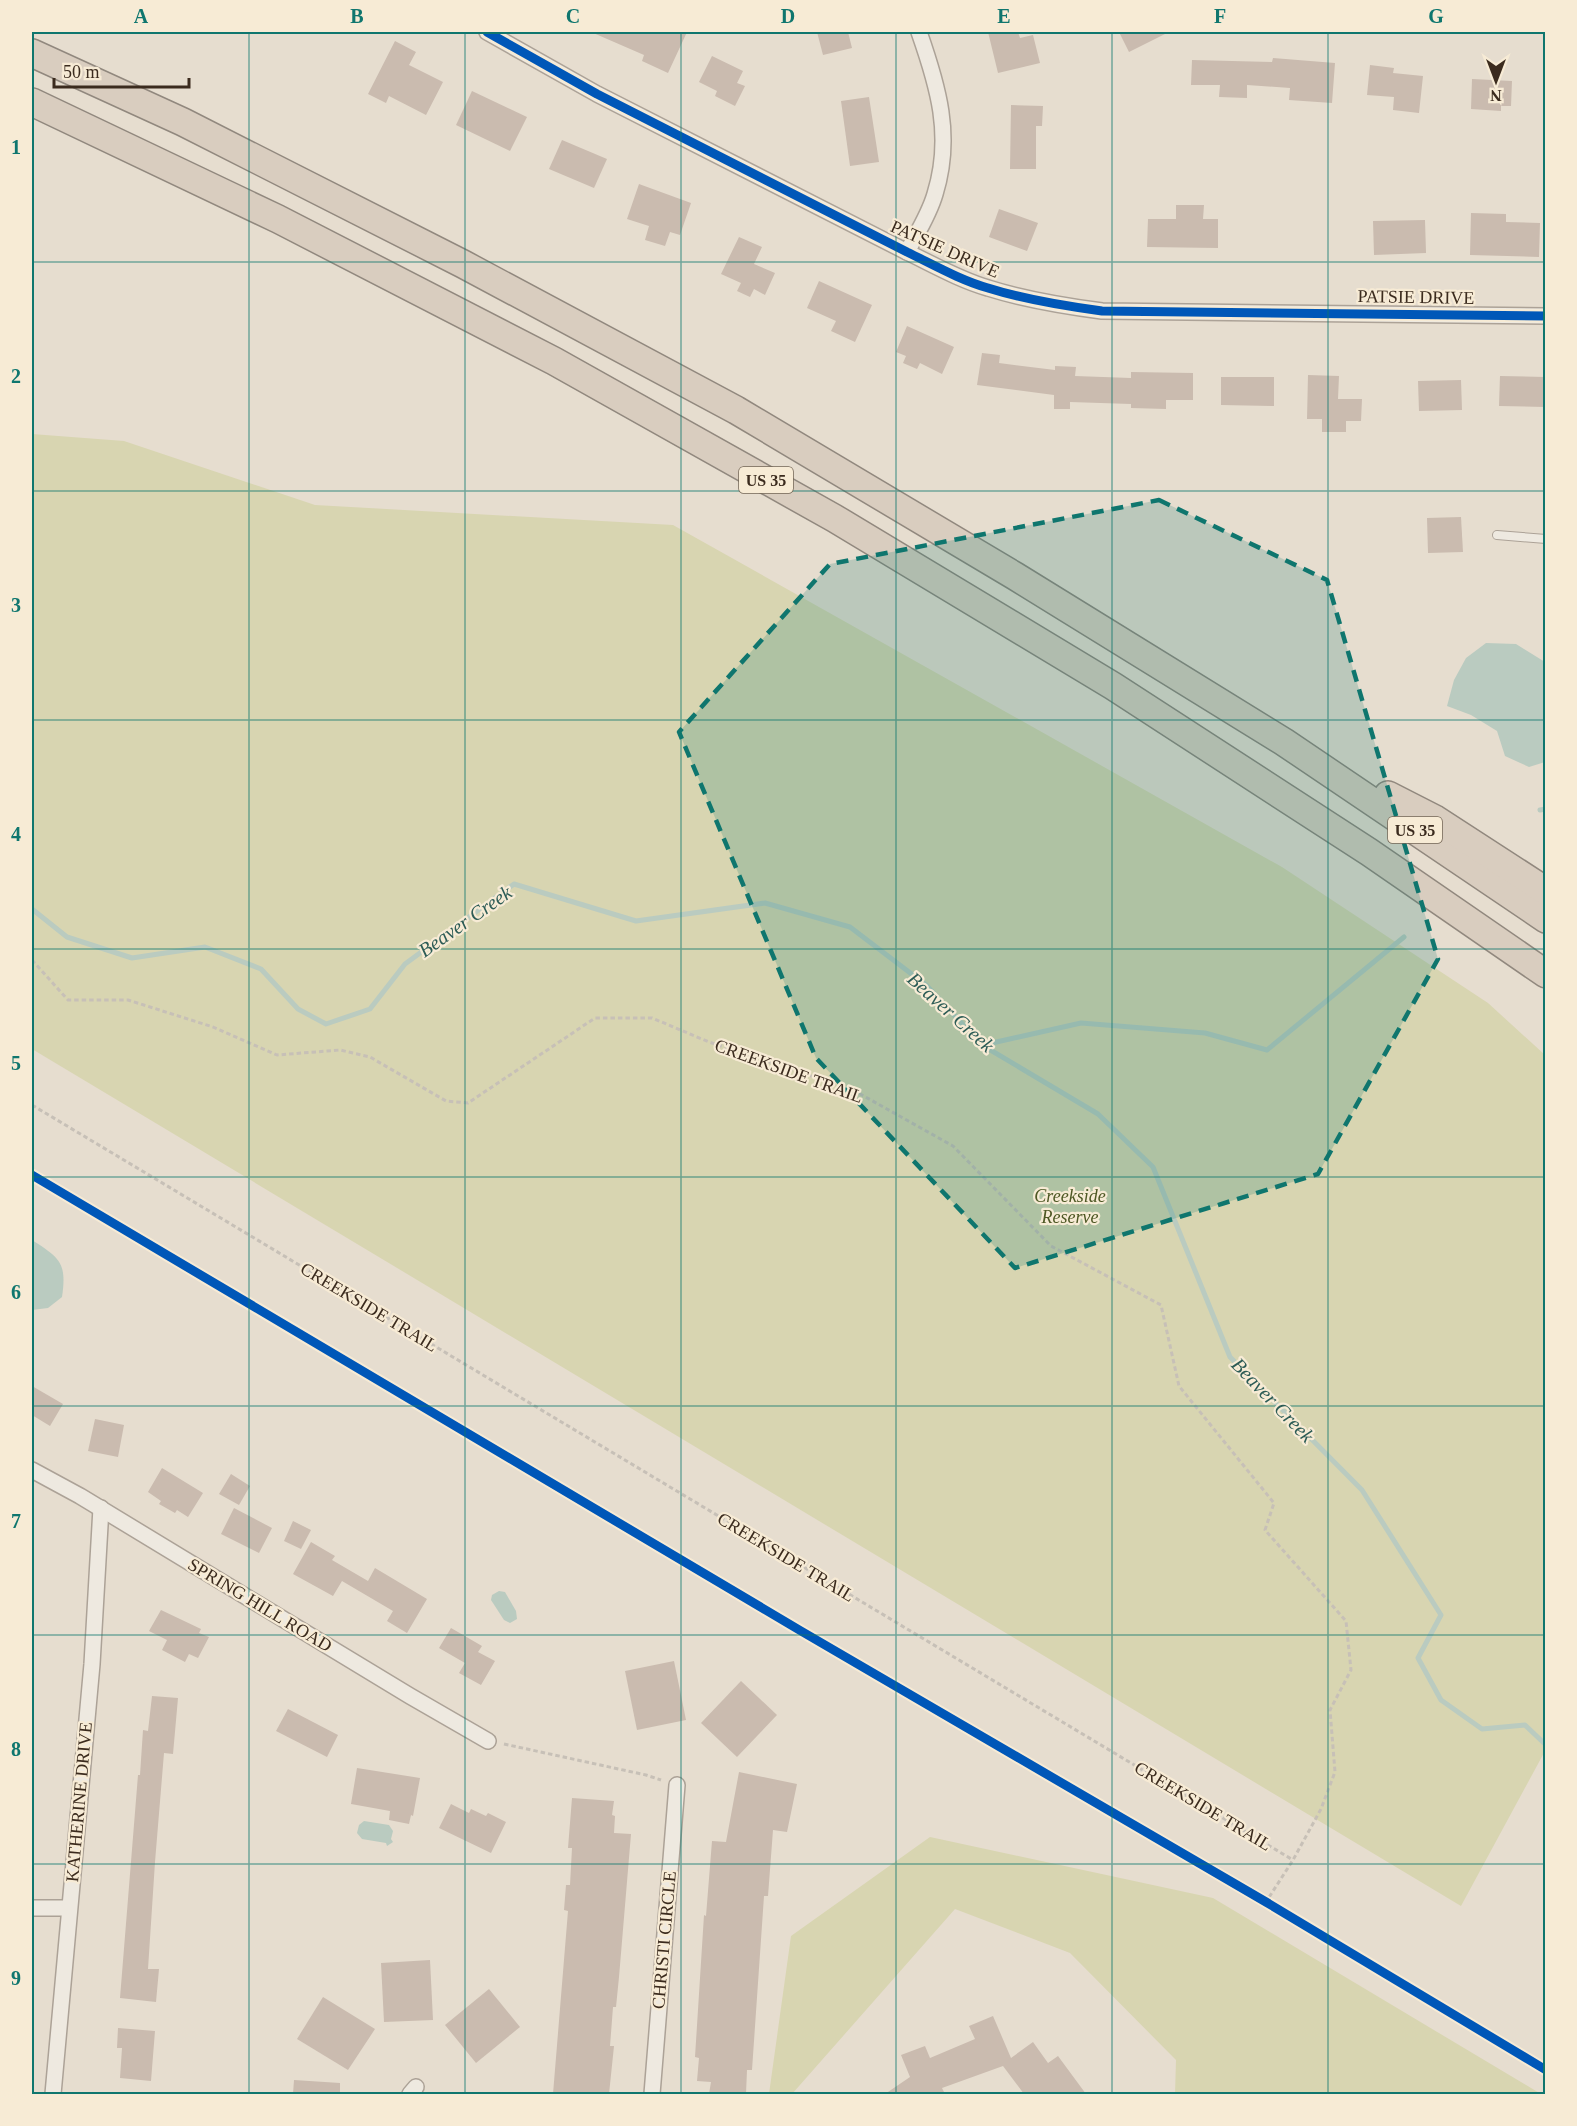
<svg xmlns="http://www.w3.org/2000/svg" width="1577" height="2126" font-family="'Times New Roman',serif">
<rect width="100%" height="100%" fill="#e6ddcf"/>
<!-- green -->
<g fill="#d8d5b1">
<polygon points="32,434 124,441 315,505 673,525 1282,867 1488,1003 1545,1055 1545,1751 1461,1906 32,1049"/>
<polygon points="930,1837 1213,1898 1541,2094 1175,2094 1176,2060 1070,1953 955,1909 792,2094 769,2094 791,1936"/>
</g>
<!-- water -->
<g fill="#bacbc0">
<polygon points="1486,643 1516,644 1545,662 1545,762 1529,767 1505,756 1497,731 1471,715 1447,706 1454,680 1466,658"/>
<path d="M32 1240C60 1258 67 1263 62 1297L48 1308 32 1310Z"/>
<polygon points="499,1591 505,1592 516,1611 517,1619 510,1623 504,1620 491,1600 492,1595"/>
<polygon points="364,1821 389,1825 393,1831 391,1839 393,1842 387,1846 386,1843 362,1839 357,1833 359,1825"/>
</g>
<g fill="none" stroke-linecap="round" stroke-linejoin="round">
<!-- stream -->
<g stroke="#bacbc0" stroke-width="5">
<polyline points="1540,810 1546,809"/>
<polyline points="32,909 67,937 132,958 205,947 261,969 298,1009 326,1024 370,1009 405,964 514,884 636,921 765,903 850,927 926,985 982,1045 1098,1114 1153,1167 1230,1357 1362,1490 1441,1615 1418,1658 1441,1700 1482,1729 1525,1725 1546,1745"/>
<polyline points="983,1045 1081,1023 1205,1033 1267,1050 1404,937"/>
</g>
</g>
<!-- building -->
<g fill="#cabbaf">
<polygon points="591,32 687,32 668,73 642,61 644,55"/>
<polygon points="817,32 848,32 852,48 823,55"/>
<polygon points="988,32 1018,32 1020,38 1033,35 1040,63 998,73"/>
<polygon points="1119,32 1169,32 1129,52"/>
<polygon points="395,41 416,52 409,65 443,82 426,115 389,96 386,103 368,94"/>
<polygon points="712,56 743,71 737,83 745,86 735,106 715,96 717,91 699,82"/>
<polygon points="1273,58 1335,63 1332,103 1289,100 1290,88 1247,85 1247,98 1219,97 1220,85 1191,85 1192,60 1272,62"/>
<polygon points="1370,65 1394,68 1393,73 1423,76 1419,113 1393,110 1394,97 1367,95"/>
<polygon points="1472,79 1512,81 1511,106 1501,106 1501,111 1471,109"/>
<polygon points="472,91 527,117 510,151 456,125"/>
<polygon points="869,97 879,162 850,166 841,101"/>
<polygon points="1011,105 1043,106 1042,126 1036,126 1036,169 1010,169"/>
<polygon points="562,140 607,159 594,188 549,169"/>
<polygon points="639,184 691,203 680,235 670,232 665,246 645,240 649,226 627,219"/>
<polygon points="1176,205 1204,205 1203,219 1218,219 1218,248 1147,247 1148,219 1176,219"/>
<polygon points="999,209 1038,223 1027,251 989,237"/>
<polygon points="1471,213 1506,214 1506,222 1540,223 1539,257 1470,255"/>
<polygon points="1425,220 1426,253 1374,255 1373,221"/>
<polygon points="739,237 762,247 754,264 775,273 765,295 754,289 750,297 737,291 741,283 721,274"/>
<polygon points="819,281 872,305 855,342 831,331 836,321 807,308"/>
<polygon points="907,326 954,347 942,374 920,363 917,369 903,363 906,356 896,352"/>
<polygon points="982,353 1000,355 999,363 1055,370 1055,366 1076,367 1075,376 1131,378 1131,372 1193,373 1193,400 1166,400 1166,409 1131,408 1131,404 1070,402 1070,409 1054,409 1054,395 977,385"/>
<polygon points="1308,375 1339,376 1338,399 1362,399 1361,421 1346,421 1346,432 1322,432 1322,419 1307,419"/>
<polygon points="1500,376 1545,377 1545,407 1499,406"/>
<polygon points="1221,377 1274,377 1274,406 1221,405"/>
<polygon points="1461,380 1462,410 1419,411 1418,381"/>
<polygon points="1461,517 1463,552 1428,553 1427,518"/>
<polygon points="32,1386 63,1404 50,1426 32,1415"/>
<polygon points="95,1419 124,1425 118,1457 88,1451"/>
<polygon points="162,1468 203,1493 188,1517 177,1510 175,1513 159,1504 161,1501 148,1492"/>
<polygon points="231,1474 250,1486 239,1505 219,1494"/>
<polygon points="234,1508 272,1528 259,1553 221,1534"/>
<polygon points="293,1521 311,1530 301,1549 284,1541"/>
<polygon points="311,1542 335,1556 332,1560 368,1581 375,1568 427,1599 407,1633 387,1621 393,1611 342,1581 333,1596 293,1574"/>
<polygon points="161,1610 201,1629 199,1633 209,1637 198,1658 189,1654 185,1662 162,1650 167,1640 149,1631"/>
<polygon points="451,1628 482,1646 478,1652 495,1661 481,1685 459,1673 465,1663 439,1648"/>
<polygon points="674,1661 686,1720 637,1730 625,1671"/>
<polygon points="741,1681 777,1715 737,1757 701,1723"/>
<polygon points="152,1696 178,1698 173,1754 164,1753 155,1862 148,1969 159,1969 156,2002 120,1998 138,1775 140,1775 143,1730 148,1731"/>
<polygon points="288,1709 338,1735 327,1757 276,1731"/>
<polygon points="357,1768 420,1778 413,1816 411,1815 409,1824 389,1820 390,1811 351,1804"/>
<polygon points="739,1772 797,1784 787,1832 773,1830 768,1896 764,1896 752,2070 747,2070 746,2094 709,2094 711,2082 697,2081 699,2058 695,2057 704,1915 706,1916 712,1841 726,1842"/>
<polygon points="572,1798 614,1801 612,1815 615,1816 614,1833 631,1834 619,1977 616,2007 613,2007 610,2046 614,2046 609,2094 553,2094 568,1911 564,1910 566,1885 570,1885 572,1848 568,1848"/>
<polygon points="451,1804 469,1813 471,1809 486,1816 488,1813 506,1822 491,1853 439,1828"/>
<polygon points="430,1960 433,2020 384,2022 381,1963"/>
<polygon points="489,1989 520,2027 476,2063 445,2025"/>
<polygon points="323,1997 375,2029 348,2070 297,2039"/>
<polygon points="993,2016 1011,2058 1033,2042 1048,2063 1058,2056 1086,2094 1024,2094 1003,2066 942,2088 945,2094 885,2094 910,2077 901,2055 925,2046 930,2058 975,2039 969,2026"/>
<polygon points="118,2028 155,2031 151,2081 120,2078 122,2048 117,2048"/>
<polygon points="294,2080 340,2083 340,2094 293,2094"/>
</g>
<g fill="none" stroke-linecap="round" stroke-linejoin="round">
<!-- service casing -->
<g stroke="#aca297" stroke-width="10">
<polyline id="service" points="1497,535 1546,539"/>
</g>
<!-- minor casing -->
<g stroke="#aca297" stroke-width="18">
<g id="minor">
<path d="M487 32 597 94 907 252C934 265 960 280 988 288 1026 300 1064 306 1102 311L1546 316"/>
<path d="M907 252C917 233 929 215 935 194 953 136 938 86 919 32"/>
<polyline points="32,1470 80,1496 410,1696 488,1741"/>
<polyline points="32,1908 69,1908"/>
<polyline points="53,2094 92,1664 101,1508"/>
<polyline points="410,2094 416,2087"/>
<polyline points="652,2094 677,1785"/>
</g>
</g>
<!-- motorway casing -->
<g stroke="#91887e" stroke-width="30">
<g id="motorway">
<polyline points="32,53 183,122 463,264 736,410 1015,576 1284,742 1546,919"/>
<polyline points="32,102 278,219 554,361 834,518 1113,686 1369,852 1546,974"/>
<polyline points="1388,795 1435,819 1546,891"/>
</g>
</g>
<!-- path -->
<g stroke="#c7c0b7" stroke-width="3" stroke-dasharray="4.5 3" stroke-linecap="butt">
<polyline points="32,960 68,1000 128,1000 213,1027 277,1055 340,1050 370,1057 446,1101 468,1103 595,1018 652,1018 709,1042 853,1090 953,1146 1051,1246 1161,1305 1179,1386 1274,1503 1265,1530 1346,1621 1351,1670 1330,1710 1335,1772 1321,1809 1293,1860 1266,1902"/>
<polyline points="32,1105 1293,1860"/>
<polyline points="504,1744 646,1775 661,1780"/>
</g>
<!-- service -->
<use href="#service" stroke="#eee9e0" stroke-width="8"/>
<!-- minor -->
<use href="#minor" stroke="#eee9e0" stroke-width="15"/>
<!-- motorway -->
<use href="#motorway" stroke="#d9cdbf" stroke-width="27"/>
<!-- cycleway casing -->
<g stroke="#f7ebd5" stroke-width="13">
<g id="cycleway">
<path d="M487 32 597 94 907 252C934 265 960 280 988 288 1026 300 1064 306 1102 311L1546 316"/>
<polyline points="32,1175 801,1631 1266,1902 1546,2070"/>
</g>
</g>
<!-- cycleway -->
<use href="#cycleway" stroke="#0057b8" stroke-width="9"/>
</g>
<!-- marked area -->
<path fill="#0f766e" fill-opacity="0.2" stroke="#0f766e" stroke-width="4.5" stroke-dasharray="12 8" stroke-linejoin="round" d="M1159 500 1327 580 1438 959 1318 1174 1015 1268 816 1058 679 732 830 564Z"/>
<!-- grid -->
<path fill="none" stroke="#0f766e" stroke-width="1.5" stroke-opacity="0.55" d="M249 32V2094M465 32V2094M681 32V2094M896 32V2094M1112 32V2094M1328 32V2094M32 262H1546M32 491H1546M32 720H1546M32 949H1546M32 1177H1546M32 1406H1546M32 1635H1546M32 1864H1546"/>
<g text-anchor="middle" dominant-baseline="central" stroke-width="4.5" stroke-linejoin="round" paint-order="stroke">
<!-- shield labels -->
<g fill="#f7ebd5" stroke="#736555" stroke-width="1.5">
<rect x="739" y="467" width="54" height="26" rx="4.5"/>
<rect x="1388" y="817" width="54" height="26" rx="4.5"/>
</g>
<g font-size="16" font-weight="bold" fill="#3b2b1e">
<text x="766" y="480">US 35</text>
<text x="1415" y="830">US 35</text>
</g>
<!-- street labels -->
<g font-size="18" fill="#3b2b1e" stroke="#f7ebd5">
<text transform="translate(945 249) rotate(24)">PATSIE DRIVE</text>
<text transform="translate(1416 297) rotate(1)">PATSIE DRIVE</text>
<text transform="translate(789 1071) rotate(20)">CREEKSIDE TRAIL</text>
<text transform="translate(369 1307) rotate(31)">CREEKSIDE TRAIL</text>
<text transform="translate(786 1557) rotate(31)">CREEKSIDE TRAIL</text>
<text transform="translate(260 1605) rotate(31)">SPRING HILL ROAD</text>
<text transform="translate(79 1802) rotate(-85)">KATHERINE DRIVE</text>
<text transform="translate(1203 1806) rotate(31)">CREEKSIDE TRAIL</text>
<text transform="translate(664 1940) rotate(-85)">CHRISTI CIRCLE</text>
</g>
<!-- park labels -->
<g font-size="18" font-style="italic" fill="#4e5824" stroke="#f7ebd5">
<text x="1070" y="1196">Creekside<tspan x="1070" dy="21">Reserve</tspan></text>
</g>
<!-- water labels -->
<g font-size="20" font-style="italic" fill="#2d5c56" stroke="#f7ebd5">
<text transform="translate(465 921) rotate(-35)">Beaver Creek</text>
<text transform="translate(951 1012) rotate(42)">Beaver Creek</text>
<text transform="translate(1273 1400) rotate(46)">Beaver Creek</text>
</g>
</g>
<!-- border -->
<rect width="1577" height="2126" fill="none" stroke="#f7ebd5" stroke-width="66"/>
<!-- north arrow -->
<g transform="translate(1496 81) rotate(180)" stroke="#f7ebd5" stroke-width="4.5" paint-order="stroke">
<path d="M0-4.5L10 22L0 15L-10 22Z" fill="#3b2b1e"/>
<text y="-9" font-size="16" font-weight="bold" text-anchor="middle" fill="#3b2b1e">N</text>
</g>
<!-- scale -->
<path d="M54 78v9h135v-9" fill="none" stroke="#3b2b1e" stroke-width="3"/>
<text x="63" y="78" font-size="18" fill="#3b2b1e" stroke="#f7ebd5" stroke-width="4.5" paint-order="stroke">50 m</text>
<rect x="33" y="33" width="1511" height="2060" fill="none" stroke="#0f766e" stroke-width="2"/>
<g font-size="20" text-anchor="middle" font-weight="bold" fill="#0f766e">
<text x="141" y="23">A</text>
<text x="357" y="23">B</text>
<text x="573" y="23">C</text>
<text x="788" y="23">D</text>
<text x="1004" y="23">E</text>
<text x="1220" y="23">F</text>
<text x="1436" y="23">G</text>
<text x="16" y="154">1</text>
<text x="16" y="383">2</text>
<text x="16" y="612">3</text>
<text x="16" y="841">4</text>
<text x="16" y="1070">5</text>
<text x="16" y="1299">6</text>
<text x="16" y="1528">7</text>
<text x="16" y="1756">8</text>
<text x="16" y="1985">9</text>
</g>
</svg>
